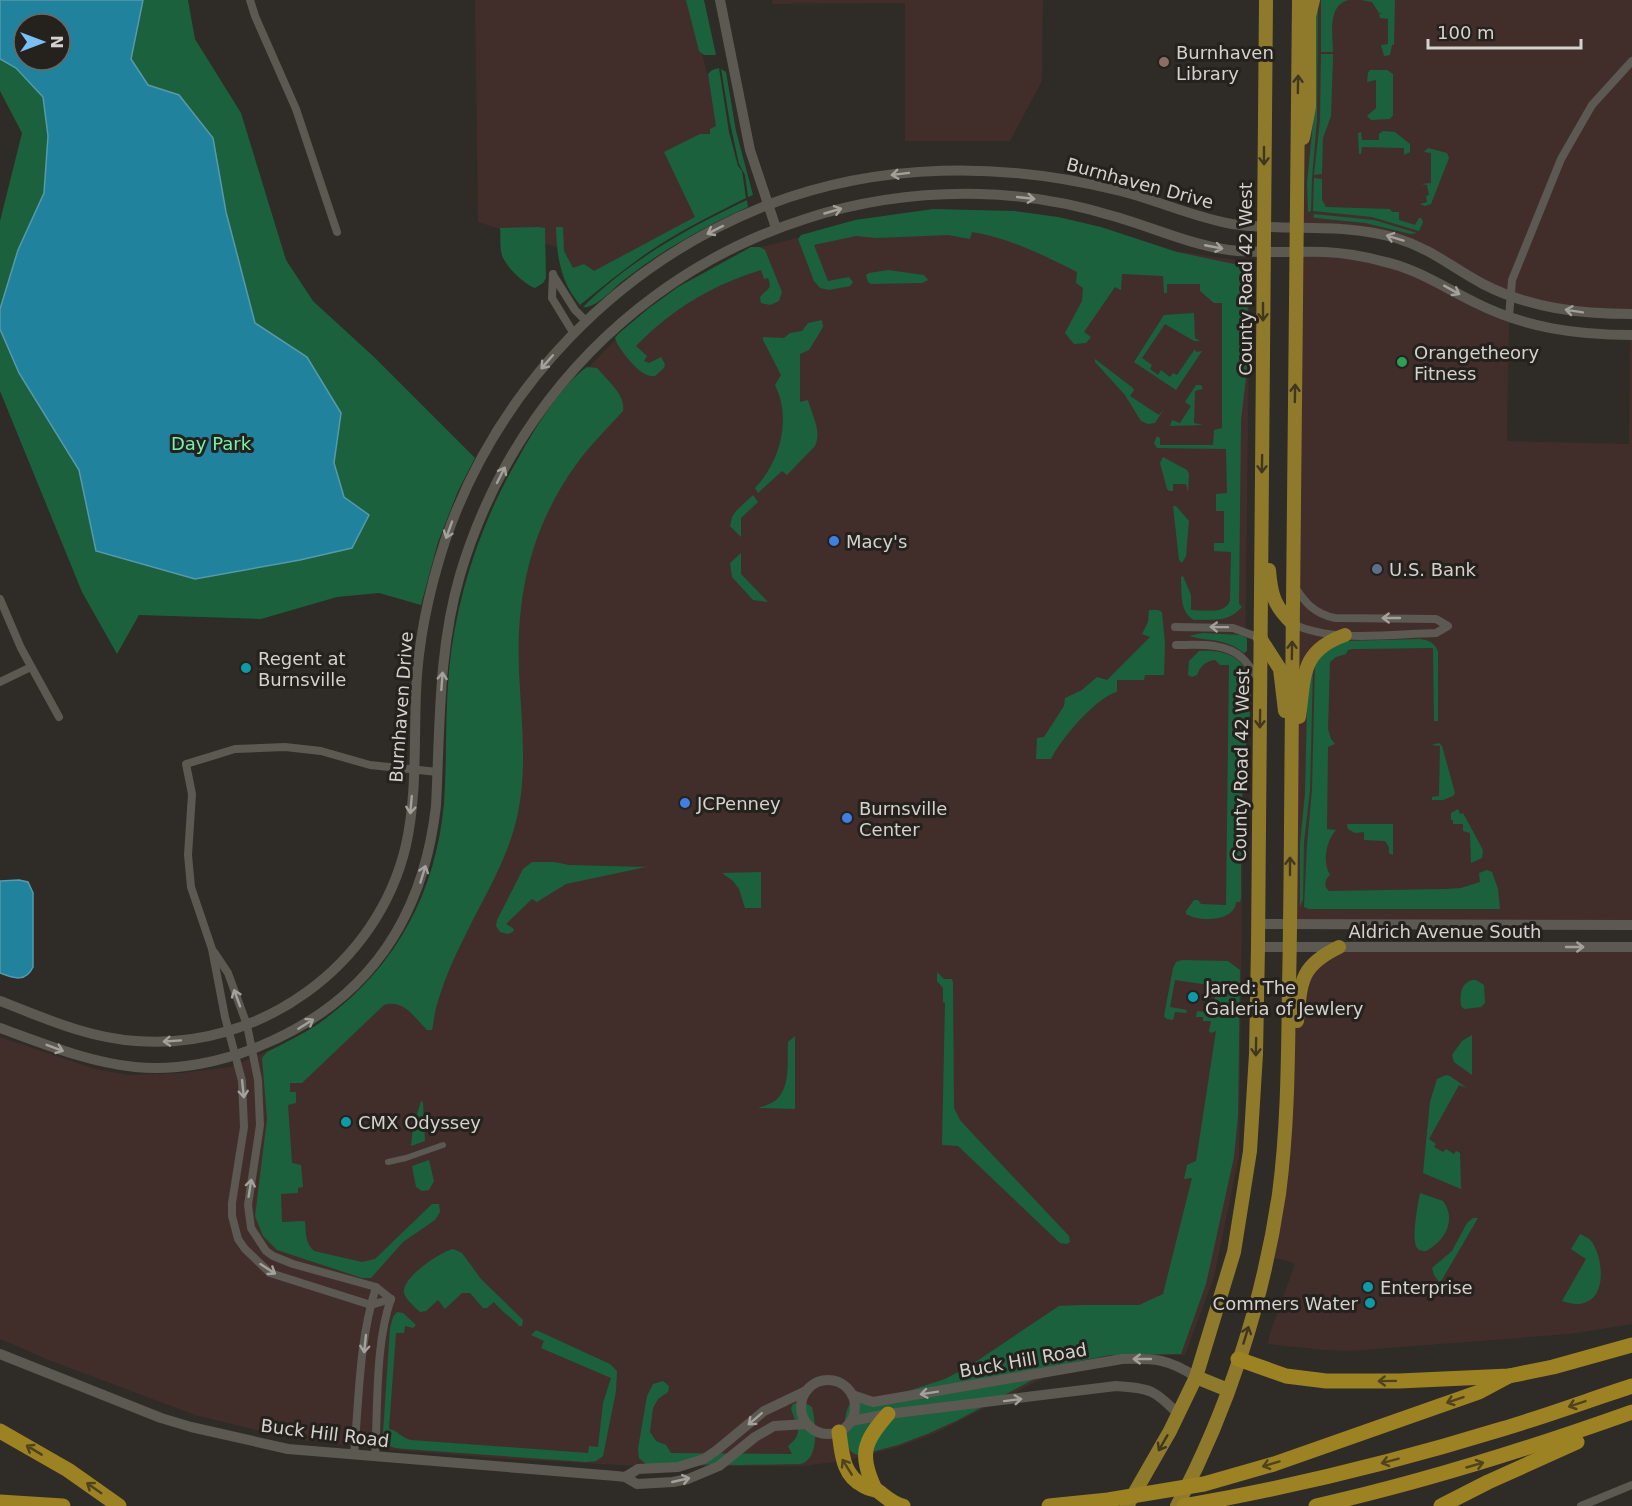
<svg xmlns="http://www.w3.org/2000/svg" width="1632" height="1506" font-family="'DejaVu Sans',sans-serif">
<rect width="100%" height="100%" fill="#2f2b26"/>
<!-- commercial -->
<g fill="#412e2b">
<polygon points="475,0 688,0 739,196 577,281 562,249 478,222"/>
<polygon points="772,0 1043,0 1042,81 1010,141 905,141 905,3 773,4"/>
<polygon points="1299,0 1632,0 1632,314 1527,302 1389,236 1296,227"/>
<polygon points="912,213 1250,262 1239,1156 1214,1277 1185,1355 1124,1356 1061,1369 936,1433 895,1448 848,1460 803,1466 639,1466 509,1459 381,1449 292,1439 195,1415 51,1361 0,1339 0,1037 95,1069 129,1075 181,1073 230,1067 294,1040 334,1015 370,983 400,943 431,882 584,372 621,334 754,249 827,230"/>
<polygon points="1296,253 1387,262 1509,317 1507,441 1629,444 1630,335 1632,335 1632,925 1290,924"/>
<polygon points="1339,947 1632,947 1632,1324 1570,1334 1349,1351 1323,1350 1268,1344 1269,1336 1295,1264 1285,1260 1267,1257 1300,986"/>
</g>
<!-- green -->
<g fill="#1b613e" fill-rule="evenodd">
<path d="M0 0H188L195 39 241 113 286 260 313 301 374 357 475 458 458 491 438 542 421 605 379 593 337 597 261 619 139 615 117 654 82 592 0 391V221L22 133 0 91ZM24 24H60V60H24Z"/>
<polygon points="686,0 704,0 716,55 704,55 699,51"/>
<polygon points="1318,0 1317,120 1312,178 1311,211 1308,212 1307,183 1313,122 1314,9"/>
<path d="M1321 0H1348C1327 6 1333 34 1333 52H1321Z"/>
<polygon points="1361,0 1395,0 1394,45 1392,45 1390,55 1384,56 1381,45 1388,44 1388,19 1380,18 1379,14 1383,13 1379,13 1372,2"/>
<polygon points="1321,54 1333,54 1333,58 1331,116 1323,138 1322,174 1314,175 1320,120"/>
<path d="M719 68 729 132 738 166 742 171 746 198C716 213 687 227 659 245 631 263 606 284 580 305 560 281 557 257 556 227H563L564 251 573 268 584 264 594 271 695 217 664 152 700 134H710V129L716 126 708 74 712 70Z"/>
<polygon points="721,69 726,72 736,131 753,195 748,197 745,175 739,164 730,123"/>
<polygon points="1370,70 1387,70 1393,74 1393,115 1390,119 1371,120 1367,116 1376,108 1376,80 1367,82 1368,73"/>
<polygon points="1383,131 1395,132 1410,144 1410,152 1404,155 1404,148 1362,147 1361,154 1359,154 1358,133 1361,132 1362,140 1379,140 1379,134"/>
<polygon points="1428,148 1447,153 1449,158 1431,204 1425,206 1420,204 1427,202 1426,196 1429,195 1427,185 1421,184 1431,183 1431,153 1424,152"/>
<polygon points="1314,178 1322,179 1322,200 1326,207 1390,209 1392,212 1399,212 1399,220 1415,225 1419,218 1421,218 1423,222 1419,231 1372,217 1313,211"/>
<path d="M747 200 748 207C704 227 662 250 624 280 613 288 596 309 583 307 630 260 688 228 747 200Z"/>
<path d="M933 209 1015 211 1058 217 1101 227 1177 252 1248 267 1247 369 1241 420 1239 604 1242 607C1227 623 1215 619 1194 620 1180 612 1182 596 1181 582V577L1183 576 1191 595V610C1204 610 1224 615 1230 601L1231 552 1214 551V543H1224V511H1216V494L1227 493 1226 449 1157 448 1154 443 1157 436 1160 438V445H1213L1214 430 1222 428V303H1214L1200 291V284H1167V293H1164L1163 276 1122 274 1121 290 1115 287 1084 332 1091 337 1086 343 1074 344 1065 333 1082 301 1083 288 1076 283 1077 272C1043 255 1010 238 972 232L970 239 948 235 876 238 856 236 814 245 828 281 849 277 853 282 850 286 829 290 820 288 814 281 798 239 801 235 855 220Z"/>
<polygon points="1314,214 1374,220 1417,233 1411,234 1365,223 1316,218 1313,217"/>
<path d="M538 227 545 228 546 278 543 283 535 288C524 284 508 268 503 258 499 250 501 237 500 228Z"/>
<path d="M751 247H760L765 250 782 292 779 301 770 305 761 303 760 297C766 289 773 290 768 278L764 279 761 270C712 285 672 309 636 346L647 356 644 361 649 363 661 357 665 364 664 368 655 376C651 376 648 376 645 374 636 370 617 347 615 338L618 334 649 308 678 287Z"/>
<polygon points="888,270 924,275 928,280 922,283 871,284 868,282 866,275 869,273"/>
<polygon points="1194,313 1195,338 1200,341 1194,341 1165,324 1142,358 1152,365 1150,369 1158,375 1161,370 1170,377 1173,373 1177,375 1195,349 1196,352 1202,351 1176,390 1134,362 1164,315"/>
<path d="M822 320 823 327 809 350 800 354V402L808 400C812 416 822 430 815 446L787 475 782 471 758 493 755 488C780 462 792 419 775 385L781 375 763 340V337L784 338 790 333 802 331 808 323Z"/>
<polygon points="1095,359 1133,388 1134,390 1130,396 1159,415 1164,409 1155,423 1148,424 1141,421 1125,395 1095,362"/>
<path d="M587 367 597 368C607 380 626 395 623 411 608 428 591 444 578 462 531 526 516 594 519 671 521 716 527 763 519 807 511 855 485 894 465 936 453 959 443 983 436 1008 434 1015 434 1023 432 1030H427C414 1017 404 999 384 1005L302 1083H290V1092H296V1103L288 1105 292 1163 301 1165 303 1187 298 1188V1193L281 1194 282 1222 305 1221C306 1233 305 1243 314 1251L362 1262 375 1259 432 1204H439L440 1212 435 1220 403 1242 371 1278H362L277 1250 263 1236 255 1216 267 1119 262 1058 267 1052C284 1043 302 1035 318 1024 394 971 436 894 444 803 447 759 445 715 449 671 456 596 481 522 519 457 533 431 563 383 587 367Z"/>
<polygon points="1196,385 1201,385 1203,389 1195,391 1194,423 1203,425 1170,426 1172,420 1180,423 1191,406 1185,402"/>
<polygon points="1163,457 1187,470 1189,474 1188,492 1186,484 1173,484 1173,491 1169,491 1167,489 1160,463"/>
<polygon points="753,495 758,502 741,518 741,537 730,526 732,517 736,511"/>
<polygon points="1173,506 1176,506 1189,521 1186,556 1182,563 1179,560"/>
<polygon points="741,553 741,574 768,602 753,600 732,577 730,563"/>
<path d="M1149 610H1158L1162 612 1165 644 1164 675H1145L1144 680H1117V692C1096 697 1060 740 1051 759H1036L1037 738 1044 737 1064 706 1065 698 1082 690 1097 677 1107 680 1150 637 1142 634 1148 622Z"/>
<path d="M1202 633 1240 635 1247 638V651L1244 653C1224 637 1210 642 1189 636Z"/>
<path d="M1420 639C1429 640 1435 643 1438 652V721H1434L1433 648 1352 649 1348 650 1346 654 1336 657 1330 662 1328 729 1331 739 1335 744 1328 747 1327 829 1336 830C1326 841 1322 862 1330 875 1325 879 1323 886 1329 891L1446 889 1461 888 1480 882 1479 873 1487 870 1492 872 1498 889 1500 909H1309L1304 907 1307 845 1312 790 1315 662 1323 653 1345 641Z"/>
<path d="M1199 651C1219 650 1237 653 1247 672 1257 693 1244 749 1243 773 1241 815 1241 857 1241 898L1240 902H1236C1235 922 1199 922 1186 914V911L1194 900H1198L1201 904 1226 905 1229 665H1220L1215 660C1206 661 1200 666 1197 675L1192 677 1188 675 1189 661Z"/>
<polygon points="1313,668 1310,790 1304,842 1303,899 1300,907 1300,844 1305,793 1307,707 1309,678"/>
<polygon points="1439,743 1442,746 1455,793 1453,796 1443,800 1432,800 1432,797 1439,796 1440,746 1431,745"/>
<polygon points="1458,809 1460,814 1463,813 1483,850 1482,858 1471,863 1470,833 1463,831 1463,824 1453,824 1453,820 1451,820 1451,813"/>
<polygon points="1347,824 1393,824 1393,855 1389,853 1389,847 1385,841 1364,840 1364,832 1355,833 1348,829"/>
<polygon points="532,862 554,862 569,865 646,867 566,884 537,902 532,899 506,924 513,928 514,931 508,934 500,932 496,926 497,920 523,869"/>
<polygon points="761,872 761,908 745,908 739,889 733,881 722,873"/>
<path d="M1182 960 1228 961 1240 970 1238 1116 1234 1157 1206 1284 1181 1354 1110 1355 1070 1363 1049 1371 958 1420 927 1434 898 1445 860 1455C840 1455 842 1413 851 1402L902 1393 945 1379 971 1365 1059 1306 1082 1305H1139L1163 1294 1192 1178 1184 1179 1187 1165 1196 1161 1216 1031 1211 1033 1209 1031 1211 1021H1203V1017H1196L1197 1011 1213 1013 1216 986 1175 980 1170 1007 1187 1010 1186 1013 1175 1012 1173 1020 1167 1019 1164 1016 1173 968 1176 962Z"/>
<polygon points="937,972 944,979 952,979 953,983 954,1108 960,1120 970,1131 1069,1236 1070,1242 1067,1244 1060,1243 958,1146 942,1145 945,1003 943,1002 943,988 937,981"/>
<path d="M1472 980H1476L1484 985 1485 1003 1481 1007 1464 1009 1461 1006C1460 995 1460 984 1472 980Z"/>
<polygon points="1472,1035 1472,1075 1454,1062 1452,1055 1462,1041"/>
<path d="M795 1036V1109L758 1108C764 1106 771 1104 776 1100 791 1087 787 1061 788 1042Z"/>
<polygon points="1446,1075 1450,1076 1467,1088 1459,1085 1429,1139 1436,1144 1434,1147 1443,1152 1446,1149 1454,1154 1456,1151 1460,1153 1461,1189 1423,1173 1430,1102 1437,1079"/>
<polygon points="421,1101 423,1102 425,1141 411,1146 413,1128"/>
<polygon points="429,1160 434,1181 429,1190 422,1191 416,1187 412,1166"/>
<path d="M1420 1193 1443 1201C1457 1220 1445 1241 1426 1251 1422 1251 1420 1251 1417 1248 1411 1239 1418 1204 1420 1193Z"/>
<polygon points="1473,1218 1478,1218 1440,1283 1434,1275 1432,1268 1452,1251 1467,1223"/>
<path d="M1580 1234C1584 1236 1589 1238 1592 1242 1604 1260 1608 1304 1576 1304 1572 1304 1567 1302 1562 1301L1586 1259 1571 1249Z"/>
<path d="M453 1249 462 1253 481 1279 523 1320 522 1326H519C511 1317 501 1311 494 1302L487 1308H483L470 1293H462L445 1309 438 1300 426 1311 420 1312C415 1307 406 1300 404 1293 401 1278 440 1252 453 1249Z"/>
<path d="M397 1312 403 1313 416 1325 413 1328 405 1326 404 1333H396L389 1429C398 1430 401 1438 411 1440L588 1453 589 1446 598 1447 603 1403 611 1378 541 1348 544 1341 531 1335 536 1330 610 1364 617 1371 616 1391 603 1456 596 1461 586 1462 405 1449C393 1448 384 1447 383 1433L390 1328 393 1317Z"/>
<path d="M663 1381 669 1386 668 1392 658 1399 653 1408 650 1432 656 1441 666 1445 671 1453 792 1454 788 1446C806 1432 795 1425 791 1408L793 1404 802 1401 812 1407C816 1423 820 1460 800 1464L741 1465 646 1464 639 1458 638 1449 647 1396 653 1384Z"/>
</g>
<!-- water -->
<g fill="#20829c" stroke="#569aab" stroke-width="1.5" fill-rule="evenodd">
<path d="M0 0H143L131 59 148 85 179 95 213 138 226 212 255 323 307 357 341 413 334 463 344 497 369 515 352 548 300 560 195 579 96 551 79 470 19 373 0 329V309L18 250 44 193 48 136 43 97 16 68 0 59ZM24 24H60V60H24Z"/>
<path d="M19 880 28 882 33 893V967C26 982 15 979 0 973V881Z"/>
</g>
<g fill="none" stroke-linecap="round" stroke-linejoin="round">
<!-- pedestrian -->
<polyline stroke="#5c5852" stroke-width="6" points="388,1162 406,1158 443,1145"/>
<!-- minor -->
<g stroke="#5c5852" stroke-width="8">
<polyline points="250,0 255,16 296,109 337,232"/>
<polyline points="553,274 552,298 574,334"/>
<polyline points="553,275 575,310 586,321"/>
<polyline points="1509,317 1512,280 1561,159 1592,105 1632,61"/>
<polyline points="0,599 21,648 59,717"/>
<path d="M1293 624C1333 643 1392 634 1436 633L1448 626 1436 619 1335 618C1315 614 1305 603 1295 587"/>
<polyline points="1175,627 1233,628 1260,638"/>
<path d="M1176 645C1197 645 1226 642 1242 658 1249 664 1254 673 1260 681"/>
<polyline points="0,682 31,667"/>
<polyline points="214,952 228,973 247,1025 258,1080 260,1125 248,1205 251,1228 266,1251 273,1256 293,1264 376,1287 391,1299"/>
<polyline points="391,1299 371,1305 270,1273 245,1249 238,1239 232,1216 232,1203 244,1127 242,1081 225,1017 212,949 191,887 188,855 192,794 186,764 235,749 285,747 321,751 370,765 438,772"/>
<path d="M354 1455C359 1399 359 1341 376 1287"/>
<path d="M375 1457C378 1409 375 1343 391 1299"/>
<polyline points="1581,1506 1632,1485"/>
</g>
<!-- tertiary -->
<g stroke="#5c5852" stroke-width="10">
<polyline points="720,0 750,150 776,228"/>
<polyline points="1258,924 1632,925"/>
<polyline points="1258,947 1632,947"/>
<path d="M0 1001C44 1018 88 1038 136 1041 259 1051 378 966 406 845 417 796 414 742 416 692 418 640 429 590 445 541 498 387 618 263 770 204 881 162 1002 162 1116 190 1155 199 1192 217 1232 224 1287 232 1341 222 1396 238 1432 249 1451 267 1483 284 1529 308 1580 314 1632 314"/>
<path d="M0 1028C44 1044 88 1062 135 1067 177 1071 222 1062 260 1046 367 1002 423 920 436 806 440 728 438 650 460 575 528 345 738 188 979 194 1024 195 1070 203 1113 216 1152 227 1188 244 1229 250 1261 254 1293 251 1325 252 1344 253 1363 256 1381 261 1416 268 1445 288 1476 303 1526 328 1577 335 1632 335"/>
<polyline points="0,1354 161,1418 191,1427 288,1449 616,1476 625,1477 637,1484 673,1482 688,1479 719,1466 755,1437 774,1426 807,1424"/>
<circle cx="828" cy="1407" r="27"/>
<path d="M852 1395 873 1402 1122 1359C1154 1358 1169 1359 1196 1377"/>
<path d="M851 1421 888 1414 1116 1386C1150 1388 1155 1390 1178 1414"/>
<polyline points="625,1477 638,1469 678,1467 704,1459 717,1450 764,1411 806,1391"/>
</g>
<!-- trunk -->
<g stroke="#8f7a2c" stroke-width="14">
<polyline points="1303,138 1309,107 1309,16 1313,0"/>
<path d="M1269 570C1271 595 1274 606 1293 624"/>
<polyline points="1260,638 1280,669 1285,711"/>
<path d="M1299 717C1305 676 1300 651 1345 635"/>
<path d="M1297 1021C1301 981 1300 966 1339 947"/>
<polyline points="1196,1377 1228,1390"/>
<polyline points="1127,1506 1170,1431 1196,1377 1234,1252 1250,1151 1256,1054 1258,947 1266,0"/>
<path d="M1177 1506C1228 1410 1263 1302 1279 1194 1288 1126 1288 1056 1289 988 1291 893 1291 799 1292 704 1294 470 1295 235 1299 0"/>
</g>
<!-- motorway -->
<g stroke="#9c8222" stroke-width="15">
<polyline points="1238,1359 1286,1376 1326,1381 1399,1381 1509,1376 1553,1367 1632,1345"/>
<polyline points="0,1431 68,1470 119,1506"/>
<path d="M839 1432C842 1453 842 1475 864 1486 869 1489 873 1489 878 1491 886 1497 893 1504 903 1506"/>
<path d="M875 1489C859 1455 863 1442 888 1414"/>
<polyline points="0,1502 63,1506"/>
<polyline points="1049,1506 1108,1500 1204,1484 1274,1464 1479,1392 1509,1376"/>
<path d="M1184 1506C1292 1487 1398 1461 1502 1429 1546 1416 1589 1400 1632 1386"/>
<path d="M1316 1506C1424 1482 1528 1449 1632 1412"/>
<polyline points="1441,1506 1488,1482 1577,1442"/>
</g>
</g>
<!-- one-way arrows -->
<defs><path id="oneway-shaft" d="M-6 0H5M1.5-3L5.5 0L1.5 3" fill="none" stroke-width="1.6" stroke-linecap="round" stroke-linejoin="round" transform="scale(1.5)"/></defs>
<g stroke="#403721">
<use href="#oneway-shaft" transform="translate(1298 84) rotate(-89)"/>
<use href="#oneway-shaft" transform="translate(1264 156) rotate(90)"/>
<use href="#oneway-shaft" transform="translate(1263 312) rotate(90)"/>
<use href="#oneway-shaft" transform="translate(1295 393) rotate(-89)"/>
<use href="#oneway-shaft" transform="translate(1262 464) rotate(91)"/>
<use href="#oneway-shaft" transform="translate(1292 650) rotate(-89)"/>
<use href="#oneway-shaft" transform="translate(1260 719) rotate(91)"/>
<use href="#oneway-shaft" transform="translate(1290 866) rotate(-90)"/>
<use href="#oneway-shaft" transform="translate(1256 1047) rotate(91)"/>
<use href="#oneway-shaft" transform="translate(1246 1335) rotate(-73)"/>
<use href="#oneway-shaft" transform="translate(1163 1443) rotate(120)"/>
</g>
<g stroke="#a4a19c">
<use href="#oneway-shaft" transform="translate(900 174) rotate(173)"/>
<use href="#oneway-shaft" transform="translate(1026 198) rotate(6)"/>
<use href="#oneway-shaft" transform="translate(833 211) rotate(-16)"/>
<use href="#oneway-shaft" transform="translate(715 230) rotate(153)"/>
<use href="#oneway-shaft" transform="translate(1395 238) rotate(-163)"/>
<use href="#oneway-shaft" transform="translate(1214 247) rotate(11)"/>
<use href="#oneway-shaft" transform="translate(1452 290) rotate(29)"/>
<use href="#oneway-shaft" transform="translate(1574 311) rotate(-171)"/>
<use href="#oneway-shaft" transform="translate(547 362) rotate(131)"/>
<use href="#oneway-shaft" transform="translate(501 475) rotate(-63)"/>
<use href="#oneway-shaft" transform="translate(449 530) rotate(110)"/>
<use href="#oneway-shaft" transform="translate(1391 618) rotate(-180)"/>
<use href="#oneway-shaft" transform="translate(1219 627) rotate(-179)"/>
<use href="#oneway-shaft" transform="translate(442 681) rotate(-86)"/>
<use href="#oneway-shaft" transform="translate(411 805) rotate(95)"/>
<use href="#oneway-shaft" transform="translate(423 874) rotate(-73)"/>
<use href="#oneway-shaft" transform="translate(1575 947)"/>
<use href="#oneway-shaft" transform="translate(237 998) rotate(-110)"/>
<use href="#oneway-shaft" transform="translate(306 1024) rotate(-32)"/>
<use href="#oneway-shaft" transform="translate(172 1041) rotate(176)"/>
<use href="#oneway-shaft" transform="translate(55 1048) rotate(21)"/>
<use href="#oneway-shaft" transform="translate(243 1089) rotate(84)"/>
<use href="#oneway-shaft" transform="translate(250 1188) rotate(-81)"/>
<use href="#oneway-shaft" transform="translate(268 1269) rotate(33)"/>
<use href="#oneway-shaft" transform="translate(365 1344) rotate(96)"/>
<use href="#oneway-shaft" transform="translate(1142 1359) rotate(-180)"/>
<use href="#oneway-shaft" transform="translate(929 1393) rotate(171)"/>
<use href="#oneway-shaft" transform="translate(1013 1400) rotate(-7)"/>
<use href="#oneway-shaft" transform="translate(755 1419) rotate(139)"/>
<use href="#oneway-shaft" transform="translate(681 1480) rotate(-13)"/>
</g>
<g stroke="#4f431f">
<use href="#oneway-shaft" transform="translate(1387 1381) rotate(179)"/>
<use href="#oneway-shaft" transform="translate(1455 1400) rotate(161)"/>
<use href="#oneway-shaft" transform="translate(1577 1404) rotate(161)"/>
<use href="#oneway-shaft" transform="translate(34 1450) rotate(-149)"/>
<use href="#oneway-shaft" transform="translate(1390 1461) rotate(165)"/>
<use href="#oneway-shaft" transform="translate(1271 1464) rotate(163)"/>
<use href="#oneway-shaft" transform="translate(1475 1465) rotate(-16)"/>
<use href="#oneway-shaft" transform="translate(847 1467) rotate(-122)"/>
<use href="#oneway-shaft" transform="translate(94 1488) rotate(-145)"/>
</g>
<!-- markers -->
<circle fill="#8d6e63" stroke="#25211d" stroke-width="2" cx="1164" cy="62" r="6"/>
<circle fill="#2e9e5b" stroke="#25211d" stroke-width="2" cx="1402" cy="362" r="6"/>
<g fill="#3f7fe0" stroke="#25211d" stroke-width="2">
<circle cx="834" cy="541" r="6"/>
<circle cx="685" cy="803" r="6"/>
<circle cx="847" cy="818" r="6"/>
</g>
<circle fill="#5c6f8a" stroke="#25211d" stroke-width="2" cx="1377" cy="569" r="6"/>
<g fill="#0f9aa8" stroke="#25211d" stroke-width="2">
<circle cx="246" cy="668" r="6"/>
<circle cx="1193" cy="997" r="6"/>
<circle cx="346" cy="1122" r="6"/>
<circle cx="1368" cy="1287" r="6"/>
<circle cx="1370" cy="1303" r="6"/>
</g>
<g text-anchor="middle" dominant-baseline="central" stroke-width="6" stroke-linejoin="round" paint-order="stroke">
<!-- poi labels -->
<g font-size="18" fill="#d4d2ce" stroke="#25211d" text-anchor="start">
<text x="1176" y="52">Burnhaven<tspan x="1176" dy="21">Library</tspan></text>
<text x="1414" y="352">Orangetheory<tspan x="1414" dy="21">Fitness</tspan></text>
<text x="846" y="541">Macy's</text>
<text x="1389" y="569">U.S. Bank</text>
<text x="258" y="658">Regent at<tspan x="258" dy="21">Burnsville</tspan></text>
<text x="697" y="803">JCPenney</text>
<text x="859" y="808">Burnsville<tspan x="859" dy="21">Center</tspan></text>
<text x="1205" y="987">Jared: The<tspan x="1205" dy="21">Galeria of Jewlery</tspan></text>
<text x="358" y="1122">CMX Odyssey</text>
<text x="1380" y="1287">Enterprise</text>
<text x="1358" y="1303" text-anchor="end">Commers Water</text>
</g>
<!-- street labels -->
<g font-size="18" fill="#d4d2ce" stroke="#25211d">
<text transform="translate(1140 183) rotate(15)">Burnhaven Drive</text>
<text transform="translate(1245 279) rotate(-90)">County Road 42 West</text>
<text transform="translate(401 707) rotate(-86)">Burnhaven Drive</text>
<text transform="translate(1241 765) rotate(-89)">County Road 42 West</text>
<text x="1445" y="931">Aldrich Avenue South</text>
<text transform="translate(1023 1360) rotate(-10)">Buck Hill Road</text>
<text transform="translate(325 1433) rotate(7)">Buck Hill Road</text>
</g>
<!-- park labels -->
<g font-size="18" fill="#76f2ae" stroke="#25211d">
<text x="211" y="443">Day Park</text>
</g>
</g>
<!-- north arrow -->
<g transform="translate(42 42) rotate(90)"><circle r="28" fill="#25211d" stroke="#6b6864" stroke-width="1.5"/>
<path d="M0-4.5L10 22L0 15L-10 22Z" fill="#7abff8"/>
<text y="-9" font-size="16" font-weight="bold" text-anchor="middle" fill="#d4d2ce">N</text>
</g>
<!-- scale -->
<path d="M1428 39v9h153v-9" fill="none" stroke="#d4d2ce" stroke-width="3"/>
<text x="1437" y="39" font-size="18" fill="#d4d2ce" stroke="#25211d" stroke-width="4.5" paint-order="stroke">100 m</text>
</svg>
